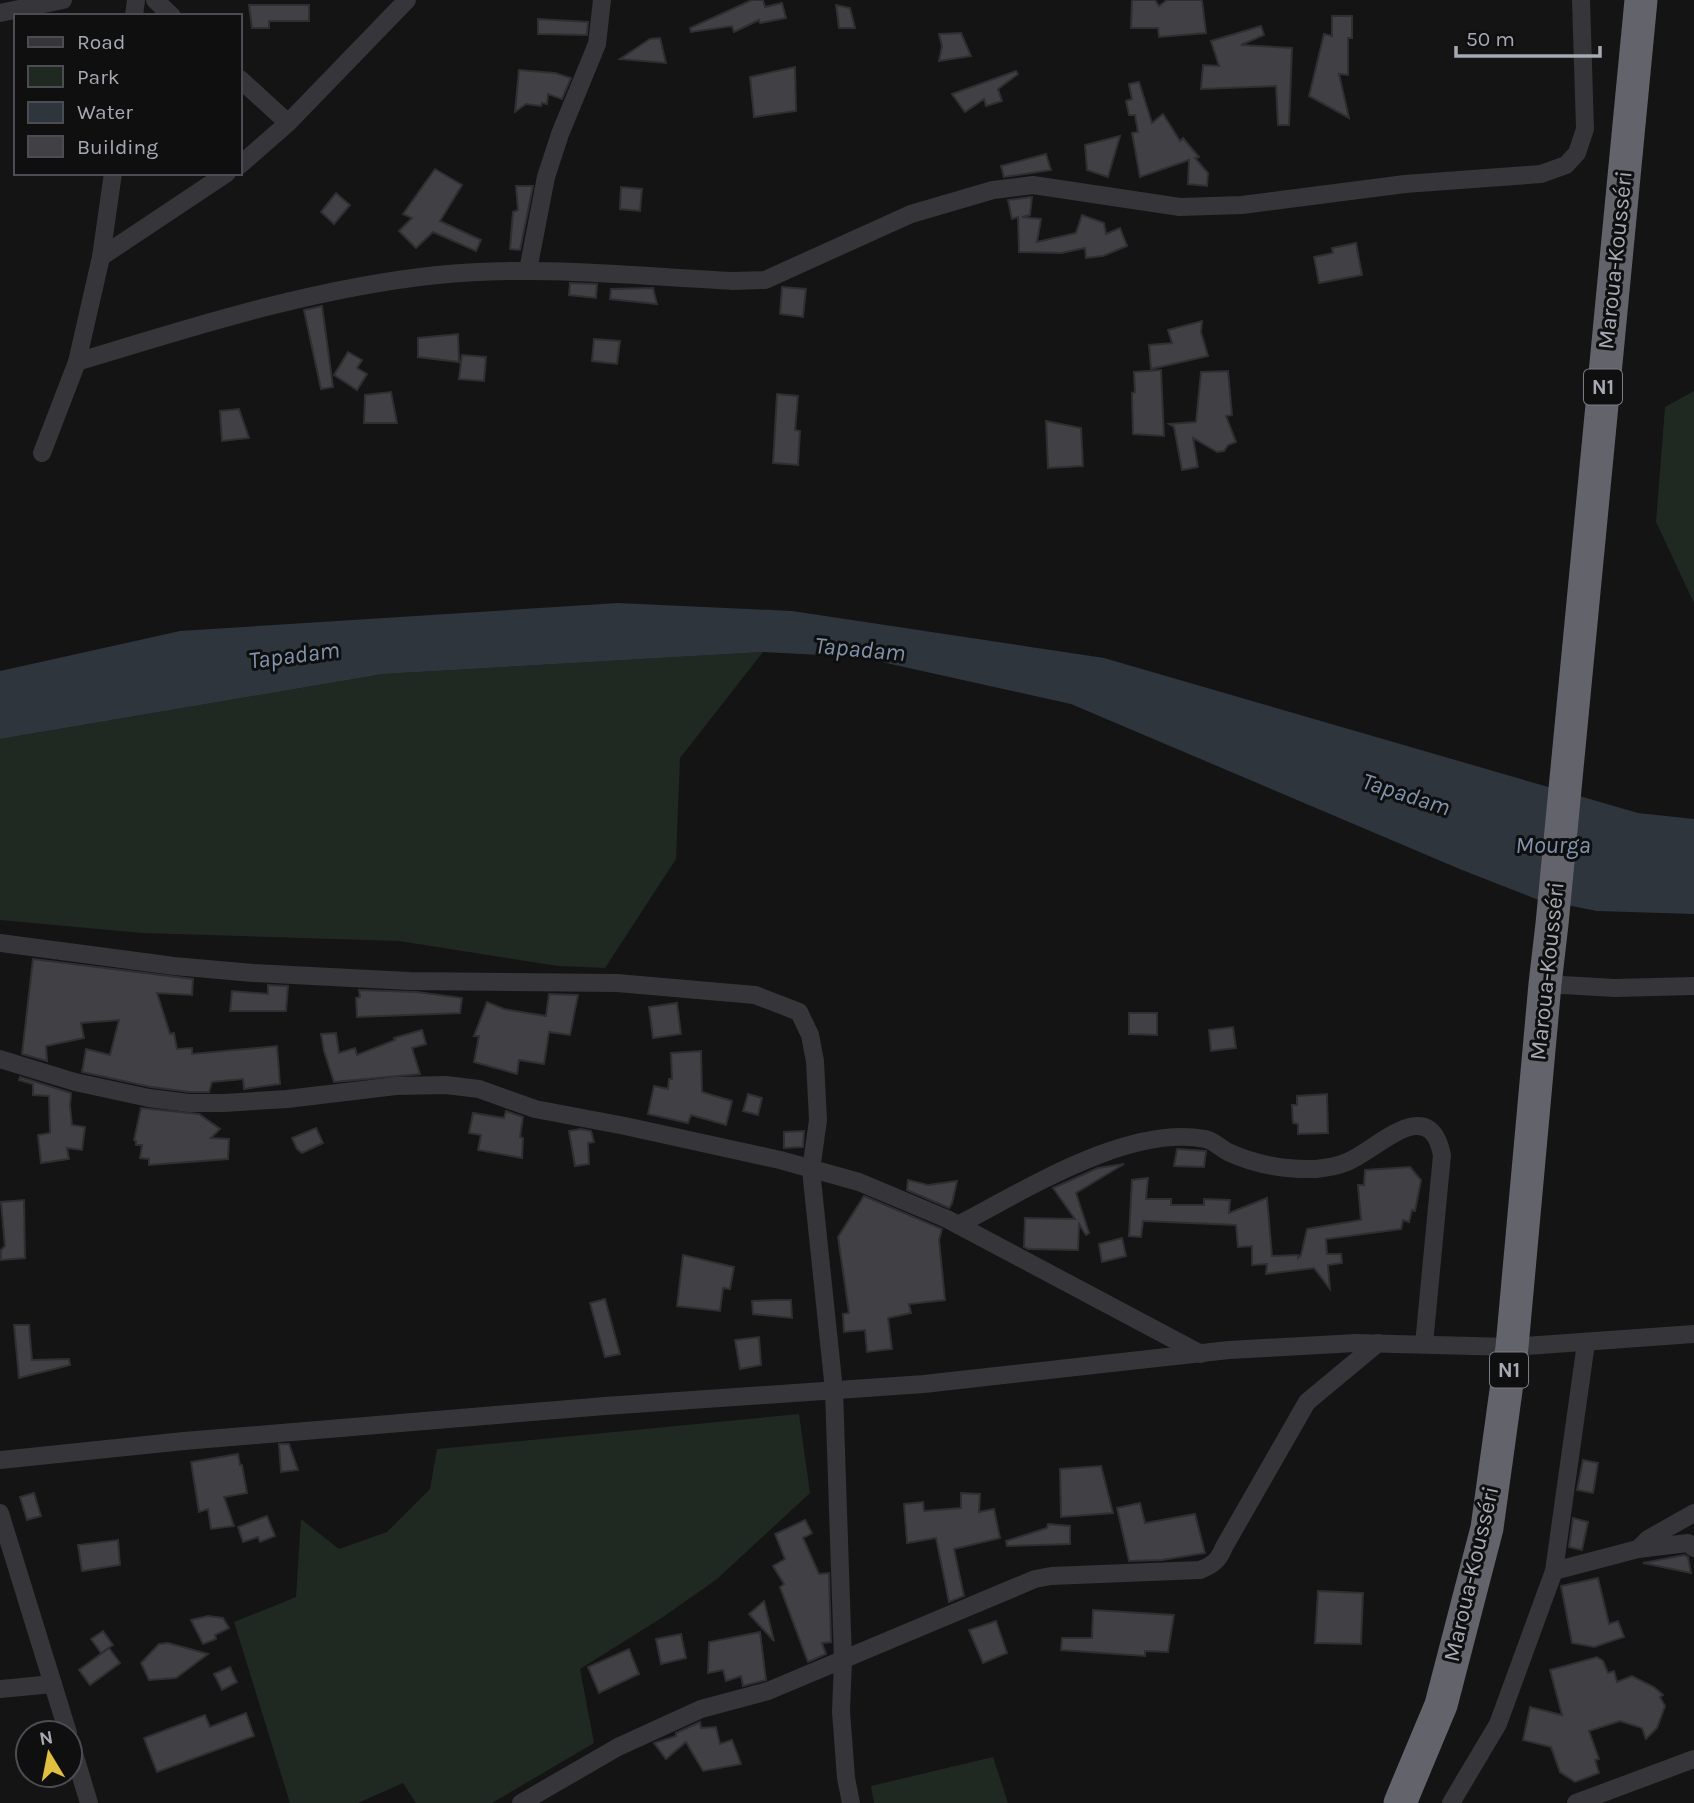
<svg xmlns="http://www.w3.org/2000/svg" width="1694" height="1803" font-family="Karla,sans-serif">
<rect width="100%" height="100%" fill="#141415"/>
<!-- green -->
<g fill="#202822">
<polygon points="1694,391 1694,603 1656,522 1665,407"/>
<polygon points="763,652 680,758 676,859 605,968 558,966 399,941 142,933 0,920 0,739 383,674"/>
<polygon points="799,1414 810,1493 717,1579 663,1617 580,1669 594,1743 492,1803 416,1803 403,1783 358,1803 290,1803 234,1622 296,1597 301,1519 339,1549 387,1532 430,1489 437,1449"/>
<polygon points="993,1757 1008,1803 874,1803 871,1786"/>
</g>
<!-- water -->
<polygon fill="#2e353d" points="618,603 792,611 1104,658 1638,813 1694,819 1694,914 1597,911 1536,899 1462,870 1071,704 859,657 763,652 383,674 0,739 0,671 180,631"/>
<!-- building -->
<g fill="#414145" stroke="#2f2e31" stroke-width="2">
<polygon points="752,0 763,0 765,7 782,3 786,18 760,23 759,20 734,32 732,26 691,32 690,28"/>
<polygon points="1132,0 1155,0 1159,6 1167,0 1202,0 1206,33 1159,37 1158,28 1131,28"/>
<polygon points="249,5 309,5 309,21 269,21 269,28 252,28"/>
<polygon points="836,5 850,8 855,28 839,28"/>
<polygon points="1332,16 1352,16 1352,38 1348,38 1348,75 1339,74 1349,118 1309,96 1324,34 1332,36"/>
<polygon points="538,19 588,22 587,35 538,34"/>
<polygon points="1261,26 1264,35 1241,45 1292,48 1289,125 1278,125 1276,86 1201,89 1203,65 1219,66 1211,41"/>
<polygon points="961,33 971,56 939,61 942,46 939,34"/>
<polygon points="660,38 666,63 620,59 650,39"/>
<polygon points="795,67 796,111 754,117 750,77"/>
<polygon points="519,70 555,73 571,78 562,99 548,94 547,104 542,103 541,106 526,104 515,112"/>
<polygon points="1016,71 1018,74 998,89 1002,101 986,106 984,99 965,112 952,94"/>
<polygon points="1139,82 1152,123 1163,114 1180,141 1183,138 1199,157 1195,158 1208,173 1207,186 1188,184 1189,160 1140,177 1132,133 1138,132 1135,115 1129,115 1126,101 1132,99 1129,84"/>
<polygon points="1120,136 1108,177 1087,170 1085,145"/>
<polygon points="1046,154 1051,170 1004,177 1001,166"/>
<polygon points="435,169 462,185 440,221 481,240 476,251 433,232 416,248 399,231 412,218 403,214"/>
<polygon points="516,186 533,186 520,250 510,249 513,212 518,210"/>
<polygon points="621,187 642,189 640,211 620,209"/>
<polygon points="336,193 350,205 334,224 321,212"/>
<polygon points="1032,197 1030,215 1022,217 1041,219 1037,242 1076,233 1082,215 1104,223 1106,234 1120,228 1127,246 1103,256 1086,258 1085,248 1061,253 1019,252 1018,217 1012,219 1008,200"/>
<polygon points="1356,243 1362,275 1319,283 1314,257 1333,253 1332,248"/>
<polygon points="570,283 597,284 596,298 569,295"/>
<polygon points="782,287 806,289 803,317 780,314"/>
<polygon points="653,288 657,304 610,299 611,289"/>
<polygon points="322,306 333,387 321,389 304,310"/>
<polygon points="1202,321 1201,332 1208,356 1151,369 1149,345 1172,343 1168,330"/>
<polygon points="458,334 459,362 418,357 418,338"/>
<polygon points="594,339 620,341 617,364 592,361"/>
<polygon points="348,352 362,360 357,368 367,374 357,390 334,375"/>
<polygon points="462,355 486,357 484,381 459,379"/>
<polygon points="1161,370 1164,436 1133,434 1132,393 1135,392 1134,372"/>
<polygon points="1228,371 1232,415 1226,416 1236,442 1228,445 1224,451 1217,452 1193,438 1198,467 1182,470 1174,427 1169,424 1196,422 1201,372"/>
<polygon points="391,392 397,423 364,423 365,395"/>
<polygon points="777,394 798,396 795,430 800,431 798,465 773,463"/>
<polygon points="239,409 249,438 222,441 220,411"/>
<polygon points="1046,421 1081,428 1083,466 1048,468"/>
<polygon points="33,959 193,979 192,995 157,993 170,1034 174,1033 177,1049 192,1048 192,1054 277,1046 280,1084 244,1089 243,1079 212,1082 209,1092 190,1092 151,1087 82,1072 86,1049 110,1055 119,1020 81,1023 84,1038 46,1046 47,1061 22,1054"/>
<polygon points="268,985 288,986 286,1011 230,1011 232,991 268,994"/>
<polygon points="359,990 417,992 462,998 460,1013 357,1017 356,998 360,997"/>
<polygon points="549,994 578,995 570,1035 549,1032 544,1064 519,1060 517,1074 474,1062 479,1036 474,1036 487,1002 504,1009 546,1016"/>
<polygon points="677,1003 681,1034 653,1038 649,1007"/>
<polygon points="1129,1013 1157,1013 1157,1035 1129,1034"/>
<polygon points="1233,1027 1236,1048 1211,1051 1209,1030"/>
<polygon points="422,1030 426,1044 412,1048 420,1074 334,1082 324,1051 321,1034 336,1033 339,1053 355,1048 357,1055 395,1040 394,1038"/>
<polygon points="701,1051 702,1092 732,1101 726,1125 691,1115 688,1123 648,1114 654,1086 668,1089 669,1079 672,1079 671,1053"/>
<polygon points="20,1077 71,1093 70,1106 72,1125 85,1127 82,1150 67,1148 69,1159 41,1163 38,1135 50,1133 49,1096 33,1095 33,1084 19,1080"/>
<polygon points="748,1094 762,1098 758,1115 743,1111"/>
<polygon points="1327,1094 1328,1133 1298,1134 1298,1124 1293,1123 1292,1105 1297,1105 1297,1096"/>
<polygon points="141,1108 199,1114 220,1129 211,1138 229,1139 228,1159 149,1165 149,1159 140,1158 142,1145 136,1145 136,1141 134,1140"/>
<polygon points="506,1111 523,1117 520,1137 523,1138 522,1158 478,1150 481,1135 469,1133 473,1113 504,1118"/>
<polygon points="316,1128 323,1143 302,1153 297,1149 292,1138"/>
<polygon points="581,1129 591,1131 594,1142 588,1143 589,1164 575,1166 569,1131"/>
<polygon points="804,1131 803,1147 784,1148 784,1132"/>
<polygon points="1177,1149 1206,1151 1204,1167 1174,1166"/>
<polygon points="1124,1164 1076,1193 1089,1233 1086,1235 1079,1224 1078,1250 1028,1249 1024,1247 1025,1218 1075,1219 1053,1188 1098,1168"/>
<polygon points="1410,1167 1421,1180 1415,1211 1412,1210 1409,1222 1403,1220 1401,1229 1326,1239 1327,1254 1341,1254 1342,1263 1328,1265 1330,1289 1314,1268 1266,1274 1267,1264 1252,1265 1252,1246 1238,1247 1236,1225 1143,1221 1141,1237 1129,1236 1132,1180 1148,1178 1146,1199 1171,1199 1171,1205 1204,1205 1204,1199 1230,1200 1229,1213 1267,1198 1272,1256 1298,1255 1298,1258 1301,1255 1307,1229 1361,1220 1358,1185 1364,1185 1365,1170"/>
<polygon points="908,1180 928,1185 957,1181 952,1203 949,1208 907,1190"/>
<polygon points="864,1196 942,1229 939,1240 945,1300 909,1304 911,1313 888,1318 892,1349 867,1352 865,1330 844,1332 843,1314 849,1313 838,1237"/>
<polygon points="24,1200 25,1258 1,1260 1,1250 5,1246 1,1202"/>
<polygon points="1122,1238 1126,1256 1102,1262 1099,1244"/>
<polygon points="683,1255 734,1267 730,1289 723,1288 720,1311 677,1306"/>
<polygon points="605,1299 620,1354 605,1357 590,1303"/>
<polygon points="775,1300 791,1300 792,1318 753,1314 752,1301"/>
<polygon points="14,1325 29,1325 32,1360 69,1359 70,1365 19,1378"/>
<polygon points="759,1337 761,1365 740,1369 735,1340"/>
<polygon points="279,1444 289,1444 298,1470 281,1472"/>
<polygon points="238,1454 240,1465 242,1465 247,1493 224,1497 234,1526 211,1529 208,1509 199,1512 191,1462"/>
<polygon points="1583,1460 1598,1463 1593,1493 1577,1490"/>
<polygon points="1101,1466 1113,1513 1061,1517 1060,1469"/>
<polygon points="34,1493 41,1516 27,1520 20,1497"/>
<polygon points="961,1493 980,1494 979,1512 994,1509 1000,1538 954,1549 964,1596 949,1602 936,1538 907,1543 904,1504 923,1502 924,1511 961,1508"/>
<polygon points="1140,1503 1145,1523 1195,1514 1205,1553 1162,1560 1129,1561 1117,1508"/>
<polygon points="267,1516 275,1536 260,1542 258,1537 243,1542 238,1527"/>
<polygon points="1573,1518 1588,1522 1582,1550 1569,1547"/>
<polygon points="805,1520 812,1533 803,1538 819,1574 829,1573 831,1642 822,1643 826,1654 808,1662 780,1587 784,1584 773,1566 785,1559 775,1534"/>
<polygon points="1048,1524 1070,1526 1070,1544 1007,1546 1006,1541 1047,1528"/>
<polygon points="118,1540 120,1565 82,1571 78,1545"/>
<polygon points="1684,1555 1688,1557 1691,1573 1643,1563"/>
<polygon points="1598,1578 1609,1624 1618,1621 1624,1637 1594,1647 1572,1643 1561,1586"/>
<polygon points="1318,1591 1363,1593 1361,1644 1315,1643"/>
<polygon points="764,1601 774,1641 749,1614"/>
<polygon points="1093,1610 1174,1615 1168,1652 1145,1651 1145,1656 1061,1650 1062,1638 1092,1638"/>
<polygon points="208,1616 223,1618 229,1628 215,1635 216,1639 203,1644 191,1620"/>
<polygon points="996,1621 1007,1653 983,1663 969,1630"/>
<polygon points="103,1631 113,1645 101,1653 91,1639"/>
<polygon points="760,1632 766,1680 743,1686 741,1676 726,1681 723,1670 708,1673 709,1642"/>
<polygon points="681,1634 686,1658 661,1664 656,1639"/>
<polygon points="168,1643 208,1654 176,1678 149,1680 141,1663 159,1644"/>
<polygon points="109,1648 120,1663 90,1685 79,1670"/>
<polygon points="629,1649 639,1674 599,1693 588,1667"/>
<polygon points="1597,1657 1603,1661 1608,1673 1614,1671 1617,1682 1632,1676 1654,1687 1663,1695 1660,1697 1665,1706 1657,1728 1646,1739 1642,1728 1620,1721 1589,1731 1599,1759 1595,1760 1599,1773 1575,1782 1560,1772 1551,1747 1523,1740 1530,1707 1562,1715 1550,1670"/>
<polygon points="230,1667 237,1682 222,1690 214,1674"/>
<polygon points="246,1713 254,1736 157,1772 144,1738 205,1715 210,1727"/>
<polygon points="700,1722 701,1728 716,1727 720,1744 732,1740 741,1764 703,1771 686,1742 666,1759 654,1743 676,1736 676,1733"/>
</g>
<g fill="none" stroke-linecap="round" stroke-linejoin="round">
<!-- street -->
<g stroke="#35353a" stroke-width="18">
<polyline points="155,0 172,16"/>
<polyline points="0,13 63,0"/>
<polyline points="134,16 136,0"/>
<polyline points="240,79 288,123"/>
<polyline points="240,165 288,123 407,0"/>
<polyline points="101,257 227,173"/>
<polyline points="528,270 546,177 560,134 597,44 602,0"/>
<path d="M77 362C195 326 314 288 437 275 535 265 635 276 733 281L765 280 911 214 993 190 1033 185 1180 207 1242 205 1405 184 1541 174 1566 165 1577 153 1585 129 1581 0"/>
<polyline points="42,453 77,362 101,257 113,173"/>
<polyline points="0,943 174,966 253,973 409,981 617,983 755,995 799,1012 810,1035 815,1061 818,1120 811,1170 834,1390 843,1660 841,1711 846,1778 851,1803"/>
<polyline points="1545,984 1615,988 1694,986"/>
<polyline points="0,1059 75,1082 149,1098 189,1103 224,1103 287,1099 396,1086 446,1085 479,1089 535,1109 625,1126 780,1160 859,1182 947,1219 1201,1354"/>
<path d="M958 1225C1024 1191 1128 1124 1205 1139 1213 1140 1220 1148 1228 1152 1256 1165 1285 1170 1316 1169 1325 1168 1338 1166 1347 1162 1376 1151 1429 1091 1442 1155L1424 1344"/>
<polyline points="0,1460 184,1441 605,1406 924,1384 1229,1350 1356,1343 1512,1347 1694,1334"/>
<polyline points="0,1513 68,1733"/>
<polyline points="1638,1549 1648,1539 1694,1513"/>
<polyline points="1554,1571 1638,1549 1688,1543 1694,1548"/>
<polyline points="0,1689 53,1684"/>
<polyline points="70,1740 89,1803"/>
<path d="M521 1803 618 1747 701 1709 768 1691 1035 1579 1051 1576 1200 1570C1213 1565 1219 1560 1224 1547L1307 1402 1378 1343"/>
<polyline points="1451,1803 1498,1724 1554,1571 1586,1343"/>
<polyline points="1576,1803 1694,1759"/>
</g>
<!-- highway -->
<polyline stroke="#62636b" stroke-width="33" points="1400,1803 1441,1705 1487,1528 1512,1347 1545,984 1552,924 1641,0"/>
</g>
<g text-anchor="middle" dominant-baseline="central" stroke-width="6" stroke-linejoin="round" paint-order="stroke">
<!-- shield labels -->
<g fill="#0f0f10" stroke="#797b84" stroke-width="2">
<rect x="1584" y="369.5" width="38" height="35" rx="5"/>
<rect x="1490" y="1352.5" width="38" height="35" rx="5"/>
</g>
<g font-size="21" font-weight="bold" fill="#a7a9b5">
<text x="1603" y="387">N1</text>
<text x="1509" y="1370">N1</text>
</g>
<!-- street labels -->
<g font-size="23" fill="#a7a9b5" stroke="#0f0f10">
<text transform="translate(1615 260) rotate(-84)">Maroua-Kousséri</text>
<text transform="translate(1547 971) rotate(-84)">Maroua-Kousséri</text>
<text transform="translate(1471 1574) rotate(-77)">Maroua-Kousséri</text>
</g>
<!-- water labels -->
<g font-size="24" font-style="italic" fill="#8193ad" stroke="#0f0f10">
<text transform="translate(860 649) rotate(5)">Tapadam</text>
<text transform="translate(294 655) rotate(-7)">Tapadam</text>
<text transform="translate(1406 794) rotate(18)">Tapadam</text>
<text x="1553" y="845">Mourga</text>
</g>
</g>
<!-- legend -->
<rect x="14" y="14" width="228" height="161" fill="#0f0f10" stroke="#4c4d52" stroke-width="2"/>
<rect x="28" y="37" width="35" height="10" fill="#35353a" stroke="#4c4d52" stroke-width="2"/>
<text x="77" y="49" font-size="21" fill="#a7a9b5">Road</text>
<rect x="28" y="66" width="35" height="21" fill="#202822" stroke="#4c4d52" stroke-width="2"/>
<text x="77" y="84" font-size="21" fill="#a7a9b5">Park</text>
<rect x="28" y="102" width="35" height="21" fill="#2e353d" stroke="#4c4d52" stroke-width="2"/>
<text x="77" y="119" font-size="21" fill="#a7a9b5">Water</text>
<rect x="28" y="136" width="35" height="21" fill="#414145" stroke="#4c4d52" stroke-width="2"/>
<text x="77" y="154" font-size="21" fill="#a7a9b5">Building</text>
<!-- north arrow -->
<g transform="translate(49 1754) rotate(350)"><circle r="33" fill="#0f0f10" stroke="#4c4d52" stroke-width="2"/>
<path d="M0-5L12 26L0 18L-12 26Z" fill="#e1bf40"/>
<text y="-10" font-size="19" font-weight="bold" text-anchor="middle" fill="#a7a9b5">N</text>
</g>
<!-- scale -->
<path d="M1456 46v10h144v-10" fill="none" stroke="#a7a9b5" stroke-width="3.5"/>
<text x="1466" y="46" font-size="21" fill="#a7a9b5" stroke="#0f0f10" stroke-width="5" paint-order="stroke">50 m</text>
</svg>
